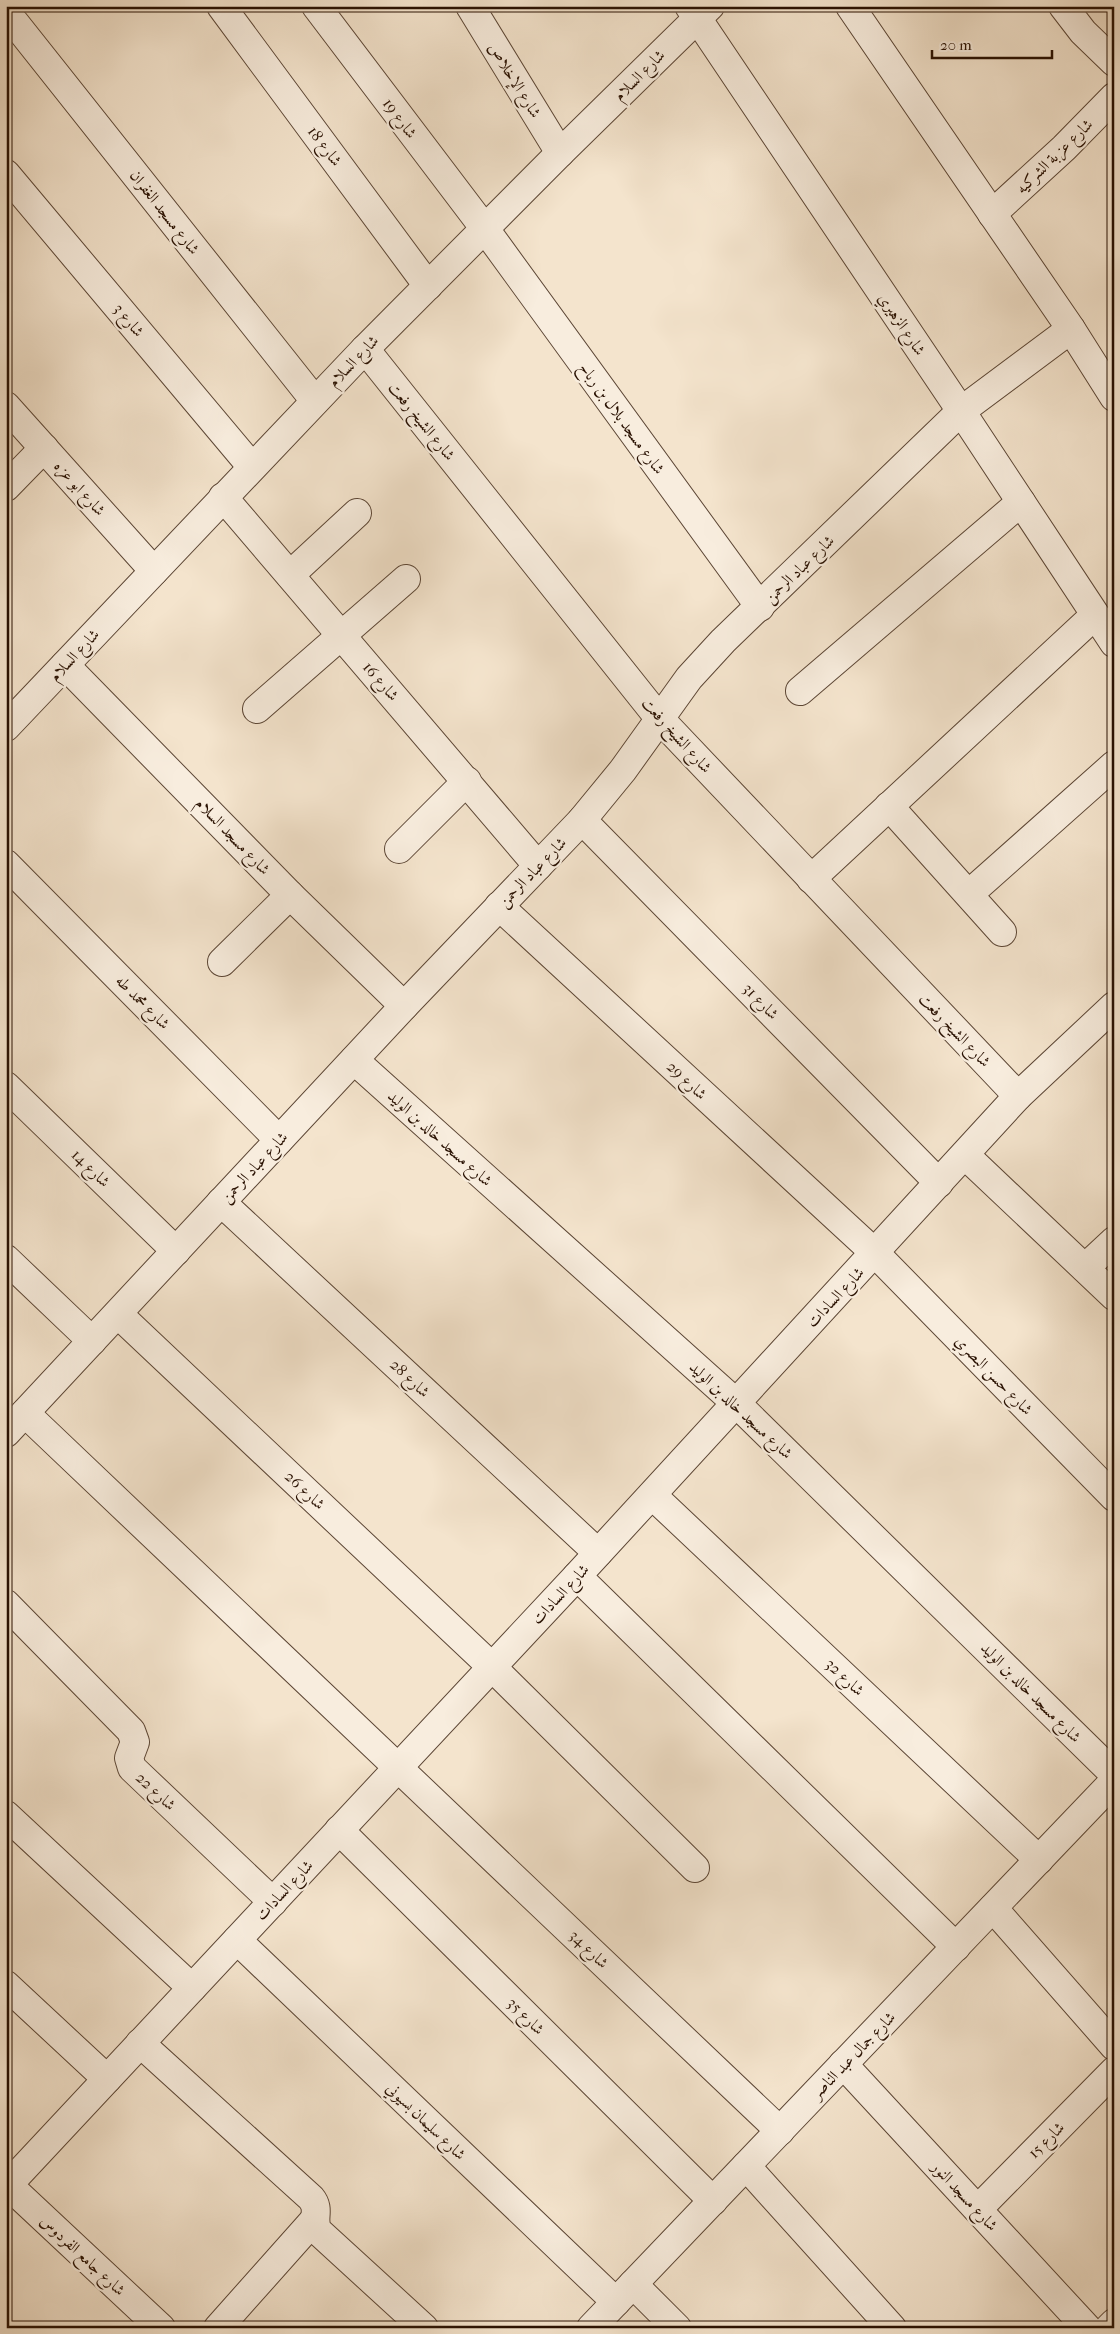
<svg xmlns="http://www.w3.org/2000/svg" width="1120" height="2334" font-family="'IM FELL French Canon',Amiri,serif">
<rect width="100%" height="100%" fill="#f4e4cd"/>
<filter id="stains"><feTurbulence type="fractalNoise" baseFrequency=".004" numOctaves="4"/><feColorMatrix values="0 0 0 0 .2 0 0 0 0 .09 0 0 0 0 .02 0 0 0 .5 -.17"/></filter>
<radialGradient id="worn" r=".72"><stop offset=".6" stop-color="#630" stop-opacity="0"/><stop offset="1" stop-color="#630" stop-opacity=".3"/></radialGradient>
<g fill="none" stroke-linecap="round" stroke-linejoin="round">
<!-- minor casing -->
<g stroke="#5c4635" stroke-width="30">
<g id="minor">
<polyline points="221,6 428,286"/>
<polyline points="316,6 485,229 760,607"/>
<polyline points="470,6 560,153"/>
<polyline points="689,6 961,411 1114,643"/>
<polyline points="850,6 1071,329 1114,397"/>
<polyline points="1063,6 1083,32 1114,62"/>
<polyline points="6,15 15,23 315,401"/>
<polyline points="6,174 252,467"/>
<polyline points="992,214 1064,148 1114,97"/>
<polyline points="365,349 659,718 1018,1096"/>
<polyline points="6,406 154,571"/>
<polyline points="6,487 44,448"/>
<polyline points="223,497 538,866"/>
<polyline points="290,575 357,513"/>
<polyline points="65,665 290,895 404,1006"/>
<polyline points="800,691 1021,502"/>
<polyline points="257,709 406,579"/>
<polyline points="6,727 365,349 560,153 710,6"/>
<polyline points="889,806 1002,932"/>
<polyline points="582,820 939,1183"/>
<polyline points="399,849 467,781"/>
<polyline points="6,864 279,1140"/>
<polyline points="811,879 1095,615"/>
<polyline points="969,894 1114,765"/>
<polyline points="499,906 875,1253 1114,1497"/>
<polyline points="222,962 290,895"/>
<polyline points="354,1060 736,1403 1114,1774"/>
<polyline points="6,1086 176,1251"/>
<polyline points="965,1155 1114,1296"/>
<polyline points="221,1202 598,1553"/>
<polyline points="6,1259 92,1341"/>
<polyline points="1085,1268 1114,1241"/>
<polyline points="118,1314 492,1667 695,1868"/>
<polyline points="25,1413 780,2131"/>
<polyline points="6,1433 404,1006 582,820 623,770 689,678 723,641 961,411 1071,329"/>
<polyline points="652,1495 1039,1860"/>
<polyline points="577,1576 956,1947"/>
<polyline points="6,1604 131,1731 135,1742 129,1758 132,1768 273,1902"/>
<polyline points="6,1815 192,1988"/>
<polyline points="339,1830 713,2201"/>
<polyline points="993,1908 1114,2046"/>
<polyline points="237,1940 616,2302"/>
<polyline points="6,1985 107,2079"/>
<path d="M140 2043 311 2198C321 2210 311 2219 318 2231L424 2328"/>
<polyline points="843,2064 1087,2328"/>
<polyline points="746,2166 892,2328"/>
<polyline points="6,2183 161,2328"/>
<polyline points="8,2185 577,1576 1018,1096 1114,1006"/>
<polyline points="978,2209 1114,2071"/>
<polyline points="633,2284 677,2328"/>
<polyline points="218,2328 315,2219"/>
<polyline points="591,2328 1114,1781"/>
<polyline points="1109,2328 1114,2323"/>
</g>
</g>
<!-- minor -->
<use href="#minor" stroke="#f8edde" stroke-width="28"/>
</g>
<g text-anchor="middle" dominant-baseline="central" stroke-width="4.5" stroke-linejoin="round" paint-order="stroke">
<!-- street labels -->
<g font-size="16" fill="#291102" stroke="#f8edde">
<text transform="translate(639 75) rotate(-45)">شارع السلام</text>
<text transform="translate(515 80) rotate(58)">شارع الإخلاص</text>
<text transform="translate(400 118) rotate(53)">شارع 19</text>
<text transform="translate(325 146) rotate(53)">شارع 18</text>
<text transform="translate(1054 156) rotate(-44)">شارع عزبة الشركيه</text>
<text transform="translate(165 212) rotate(52)">شارع مسجد الغفران</text>
<text transform="translate(129 320) rotate(50)">شارع 3</text>
<text transform="translate(902 324) rotate(56)">شارع الزهيري</text>
<text transform="translate(353 361) rotate(-46)">شارع السلام</text>
<text transform="translate(622 418) rotate(54)">شارع مسجد بلال بن رباح</text>
<text transform="translate(422 421) rotate(51)">شارع الشيخ رفعت</text>
<text transform="translate(80 488) rotate(48)">شارع ابو عزه</text>
<text transform="translate(799 569) rotate(-44)">شارع عباد الرحمن</text>
<text transform="translate(74 655) rotate(-47)">شارع السلام</text>
<text transform="translate(381 681) rotate(49)">شارع 16</text>
<text transform="translate(677 735) rotate(48)">شارع الشيخ رفعت</text>
<text transform="translate(233 836) rotate(46)">شارع مسجد السلام</text>
<text transform="translate(532 872) rotate(-46)">شارع عباد الرحمن</text>
<text transform="translate(761 1001) rotate(46)">شارع 31</text>
<text transform="translate(143 1002) rotate(45)">شارع محمد طه</text>
<text transform="translate(955 1030) rotate(46)">شارع الشيخ رفعت</text>
<text transform="translate(687 1080) rotate(43)">شارع 29</text>
<text transform="translate(440 1138) rotate(42)">شارع مسجد خالد بن الوليد</text>
<text transform="translate(254 1167) rotate(-47)">شارع عباد الرحمن</text>
<text transform="translate(91 1168) rotate(44)">شارع 14</text>
<text transform="translate(835 1297) rotate(-47)">شارع السادات</text>
<text transform="translate(994 1375) rotate(46)">شارع حسن البصري</text>
<text transform="translate(410 1378) rotate(43)">شارع 28</text>
<text transform="translate(741 1410) rotate(43)">شارع مسجد خالد بن الوليد</text>
<text transform="translate(305 1490) rotate(43)">شارع 26</text>
<text transform="translate(560 1594) rotate(-47)">شارع السادات</text>
<text transform="translate(845 1677) rotate(43)">شارع 32</text>
<text transform="translate(1031 1692) rotate(45)">شارع مسجد خالد بن الوليد</text>
<text transform="translate(156 1791) rotate(43)">شارع 22</text>
<text transform="translate(284 1890) rotate(-47)">شارع السادات</text>
<text transform="translate(589 1949) rotate(44)">شارع 34</text>
<text transform="translate(526 2016) rotate(45)">شارع 35</text>
<text transform="translate(853 2055) rotate(-46)">شارع جمال عبد الناصر</text>
<text transform="translate(426 2121) rotate(44)">شارع سليمان بسيوني</text>
<text transform="translate(1046 2140) rotate(-45)">شارع 15</text>
<text transform="translate(965 2196) rotate(47)">شارع مسجد النور</text>
<text transform="translate(83 2255) rotate(43)">شارع جامع الفردوس</text>
</g>
</g>
<!-- margin -->
<rect width="1120" height="2334" fill="none" stroke="#f4e4cd" stroke-width="25"/>
<rect x="8" y="8" width="1105" height="2319" fill="none" stroke="#291102" stroke-width="2.5"/>
<rect x="12" y="12" width="1095" height="2309" fill="none" stroke="#291102"/>
<!-- scale -->
<path d="M932 50v8h120v-8" fill="none" stroke="#291102" stroke-width="2.5"/>
<text x="940" y="50" font-size="15" fill="#291102" stroke="#f8edde" stroke-width="4" paint-order="stroke">20 m</text>
<rect width="100%" height="100%" filter="url(#stains)"/>
<rect width="100%" height="100%" fill="url(#worn)"/>
</svg>
